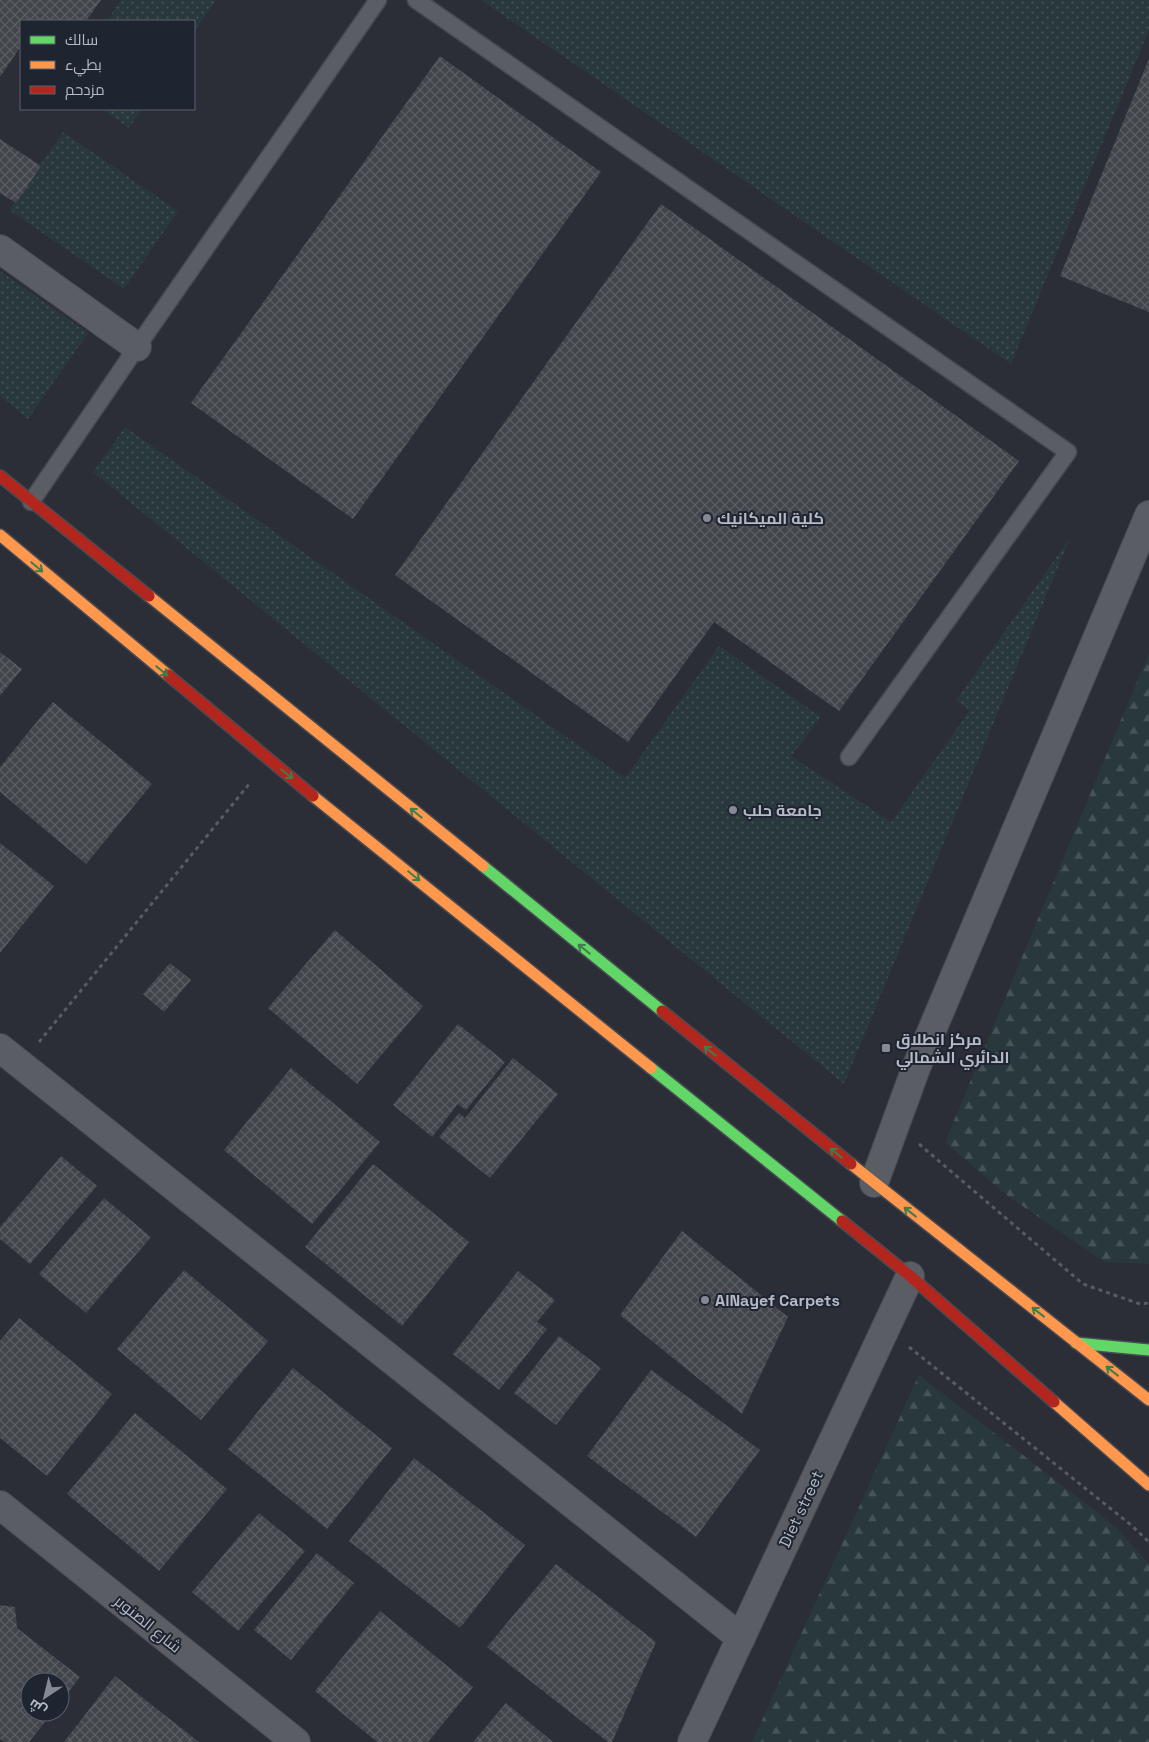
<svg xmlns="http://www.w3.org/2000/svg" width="1149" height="1742" font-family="'Space Grotesk',Cairo,sans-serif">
<defs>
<pattern id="grass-dots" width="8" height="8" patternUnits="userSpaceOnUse" patternTransform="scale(1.25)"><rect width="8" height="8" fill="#29383c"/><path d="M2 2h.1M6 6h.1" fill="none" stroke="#465357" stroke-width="1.8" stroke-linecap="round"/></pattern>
<pattern id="forest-firs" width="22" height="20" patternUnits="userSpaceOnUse" patternTransform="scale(1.25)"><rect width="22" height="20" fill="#29383c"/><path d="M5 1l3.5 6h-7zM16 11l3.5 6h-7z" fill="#465357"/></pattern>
<pattern id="building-cross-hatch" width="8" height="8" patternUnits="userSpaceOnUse" patternTransform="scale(1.25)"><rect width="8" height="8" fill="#42454b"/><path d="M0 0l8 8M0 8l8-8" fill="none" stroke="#5b5e63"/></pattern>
</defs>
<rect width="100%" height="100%" fill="#2b2e36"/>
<!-- grass -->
<g fill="url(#grass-dots)">
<polygon points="121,0 216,0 194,32 194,21 107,21"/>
<polygon points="481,0 1149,0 1149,30 1011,364"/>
<polygon points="102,109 142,109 129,128"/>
<polygon points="63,132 178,211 124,289 9,210"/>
<polygon points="0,271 88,333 28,419 0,396"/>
<polygon points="125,427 625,778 719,646 821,717 791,756 891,822 970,710 956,701 1071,536 844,1084 93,472"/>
</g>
<!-- forest -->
<g fill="url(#forest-firs)">
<polygon points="1149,653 1149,1264 1104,1262 1005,1194 945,1142"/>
<polygon points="919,1375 1116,1527 1149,1564 1149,1742 752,1742"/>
</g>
<!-- building -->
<g fill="url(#building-cross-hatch)">
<polygon points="0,0 101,0 86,21 21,21 21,46 0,77"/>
<polygon points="440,56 601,172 353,519 191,403"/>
<polygon points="1149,59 1149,312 1060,276"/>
<polygon points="0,139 41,166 16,203 0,193"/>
<polygon points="661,204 1019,461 839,711 714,622 628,742 395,575"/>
<polygon points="0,652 22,669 0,696"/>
<polygon points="53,702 152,784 86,864 0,792 0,767"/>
<polygon points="0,843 54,886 0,953"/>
<polygon points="335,930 423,1006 357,1084 268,1008"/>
<polygon points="170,963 191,980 164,1012 143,994"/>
<polygon points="458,1024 505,1062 466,1110 458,1104 432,1137 393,1105"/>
<polygon points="513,1058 558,1094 490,1178 439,1137 459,1113 465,1118"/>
<polygon points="291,1068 380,1142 312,1224 224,1150"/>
<polygon points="61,1156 97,1186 30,1264 0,1239 0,1227"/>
<polygon points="373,1164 469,1242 402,1326 305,1247"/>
<polygon points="104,1198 151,1237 86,1313 39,1274"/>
<polygon points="682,1231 788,1317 742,1414 620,1315"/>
<polygon points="184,1270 268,1341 201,1420 117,1349"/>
<polygon points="518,1271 555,1300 537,1322 547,1329 499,1390 453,1354"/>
<polygon points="19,1318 112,1394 47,1476 0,1438 0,1341"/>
<polygon points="559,1336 601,1368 556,1425 514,1393"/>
<polygon points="293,1368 392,1448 327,1529 228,1449"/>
<polygon points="651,1370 760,1450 696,1537 587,1456"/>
<polygon points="135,1413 227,1489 159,1571 67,1494"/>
<polygon points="414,1458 525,1545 460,1628 349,1541"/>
<polygon points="259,1513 305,1551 238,1631 192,1592"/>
<polygon points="317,1553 354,1583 291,1660 254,1630"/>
<polygon points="556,1564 656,1642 612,1742 608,1742 487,1647"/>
<polygon points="0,1605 15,1607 17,1628 80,1677 60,1703 60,1682 30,1682 30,1712 53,1712 29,1742 4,1742 0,1739"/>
<polygon points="380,1611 473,1687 428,1742 377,1742 315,1691"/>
<polygon points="115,1676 199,1742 64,1742"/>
<polygon points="506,1703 553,1742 473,1742"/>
</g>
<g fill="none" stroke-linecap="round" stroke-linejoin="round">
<!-- lane casing -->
<g stroke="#47494f" stroke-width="19">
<g id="lane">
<polyline points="416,0 1068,452 849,757"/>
<polyline points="31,502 137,347 378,0"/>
</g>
</g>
<!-- street casing -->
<g stroke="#47494f" stroke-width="30">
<g id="street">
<polyline points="0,249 137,347"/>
<polyline points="0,1048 741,1638"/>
<polyline points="874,1183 916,1068 1149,515"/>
<polyline points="0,1505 296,1742"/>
<polyline points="692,1742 910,1276"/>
</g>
</g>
<!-- fast casing -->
<g stroke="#484b53" stroke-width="14">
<g id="fast">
<polyline points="483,866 662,1011"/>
<polyline points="651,1068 842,1221"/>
<polyline points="1076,1343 1149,1350"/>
</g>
</g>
<!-- slow casing -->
<g stroke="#484b53" stroke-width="14">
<g id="slow">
<polyline points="0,535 168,675"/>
<polyline points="149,596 483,866"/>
<polyline points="313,796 651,1068"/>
<polyline points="851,1164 1149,1400"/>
<polyline points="1054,1402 1149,1485"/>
</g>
</g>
<!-- jam casing -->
<g stroke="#484b53" stroke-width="14">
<g id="jam">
<polyline points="0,476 149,596"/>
<polyline points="168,675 313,796"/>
<polyline points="662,1011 851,1164"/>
<polyline points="842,1221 910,1276 1054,1402"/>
</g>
</g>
<!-- path -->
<g stroke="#585c61" stroke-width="3" stroke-dasharray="4 4" stroke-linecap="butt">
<polyline points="39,1042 250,783"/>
<polyline points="919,1144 1083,1284 1140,1304 1149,1303"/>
<polyline points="909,1347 1131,1525 1149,1542"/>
</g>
<!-- lane -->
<use href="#lane" stroke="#5a5d64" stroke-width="16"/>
<!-- street -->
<use href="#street" stroke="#5a5d64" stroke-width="28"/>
<!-- fast -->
<use href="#fast" stroke="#63d668" stroke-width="11"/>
<!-- slow -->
<use href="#slow" stroke="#ff974d" stroke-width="11"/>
<!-- jam -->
<use href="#jam" stroke="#b3261e" stroke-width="11"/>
</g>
<!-- one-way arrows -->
<defs><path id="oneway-shaft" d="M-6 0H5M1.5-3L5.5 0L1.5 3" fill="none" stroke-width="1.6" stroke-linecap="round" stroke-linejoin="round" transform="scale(1.25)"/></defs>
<g stroke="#407d4c">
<use href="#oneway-shaft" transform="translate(37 567) rotate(40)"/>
<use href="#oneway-shaft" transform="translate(162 671) rotate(40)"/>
<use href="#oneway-shaft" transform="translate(287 774) rotate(39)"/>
<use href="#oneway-shaft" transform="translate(416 813) rotate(-141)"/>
<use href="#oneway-shaft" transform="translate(414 876) rotate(39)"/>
<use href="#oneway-shaft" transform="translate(584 949) rotate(-141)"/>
<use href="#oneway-shaft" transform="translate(710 1051) rotate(-141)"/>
<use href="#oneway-shaft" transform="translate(836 1153) rotate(-141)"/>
<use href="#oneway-shaft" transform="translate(910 1212) rotate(-142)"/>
<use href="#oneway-shaft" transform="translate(1038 1312) rotate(-142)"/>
<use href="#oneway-shaft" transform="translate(1112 1371) rotate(-142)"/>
</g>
<!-- markers -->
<g fill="#858994" stroke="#1e2430" stroke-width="2">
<circle cx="707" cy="518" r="5"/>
<circle cx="733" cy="810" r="5"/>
<rect x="881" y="1043" width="10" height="10" rx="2.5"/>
<circle cx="705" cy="1300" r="5"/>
</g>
<g text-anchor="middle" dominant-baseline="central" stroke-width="4" stroke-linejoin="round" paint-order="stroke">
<!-- poi labels -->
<g font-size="16" font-weight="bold" fill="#b5bac7" stroke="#1e2430" text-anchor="start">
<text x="717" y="518">كلية الميكانيك</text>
<text x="743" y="810">جامعة حلب</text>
<text x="896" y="1039">مركز انطلاق<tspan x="896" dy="18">الدائري الشمالي</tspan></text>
<text x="715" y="1300">AlNayef Carpets</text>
</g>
<!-- street labels -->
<g font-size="16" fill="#b5bac7" stroke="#1e2430">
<text transform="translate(801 1509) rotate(-65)">Diet street</text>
<text transform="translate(148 1624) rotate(39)">شارع الصنوبر</text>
</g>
</g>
<!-- legend -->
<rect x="20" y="20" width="175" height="90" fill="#1e2430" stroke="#5a606c"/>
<rect x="30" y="36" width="25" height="8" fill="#63d668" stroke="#5a606c"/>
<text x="65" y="45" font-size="15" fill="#b5bac7">سالك</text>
<rect x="30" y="61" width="25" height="8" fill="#ff974d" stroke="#5a606c"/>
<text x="65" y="70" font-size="15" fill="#b5bac7">بطيء</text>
<rect x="30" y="86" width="25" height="8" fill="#b3261e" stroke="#5a606c"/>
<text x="65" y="95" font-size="15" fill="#b5bac7">مزدحم</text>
<!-- north arrow -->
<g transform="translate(45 1697) rotate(215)"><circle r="24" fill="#1e2430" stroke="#5a606c"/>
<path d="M0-4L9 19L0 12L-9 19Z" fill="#858994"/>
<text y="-8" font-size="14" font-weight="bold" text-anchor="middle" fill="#b5bac7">ش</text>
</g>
</svg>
